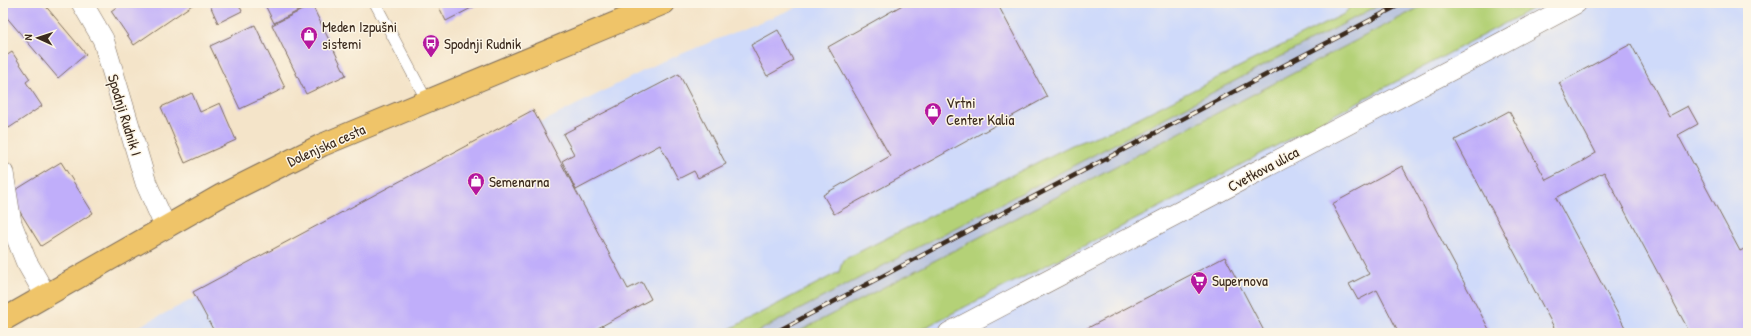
<svg xmlns="http://www.w3.org/2000/svg" width="1751" height="336" font-family="'Patrick Hand',sans-serif">
<rect width="100%" height="100%" fill="#fcf5e5"/>
<filter id="ink" filterUnits="userSpaceOnUse"><feTurbulence type="fractalNoise" baseFrequency=".025" numOctaves="2"/><feDisplacementMap in="SourceGraphic" scale="8" xChannelSelector="R" yChannelSelector="G"/><feConvolveMatrix kernelMatrix="1 2 1 2 8 2 1 2 1" color-interpolation-filters="sRGB"/></filter>
<filter id="wash" filterUnits="userSpaceOnUse"><feTurbulence type="fractalNoise" baseFrequency=".012" numOctaves="4" result="noise"/><feDisplacementMap in="SourceGraphic" scale="16" xChannelSelector="R" yChannelSelector="G"/><feGaussianBlur stdDeviation="0.9" result="paint"/><feColorMatrix in="noise" values="0 0 0 0 0 0 0 0 0 0 0 0 0 0 0 0 0 1.4 0 .05"/><feComposite in="paint" operator="in"/></filter>
<g filter="url(#wash)">
<rect width="100%" height="100%" fill="#f4e4c9"/>
<!-- built -->
<g fill="#cfdafa">
<polygon points="807,3 1354,3 1344,14 1118,128 1072,145 843,260 839,272 722,333 126,333 659,63"/>
<polygon points="1543,3 1748,3 1748,333 914,333 1201,186"/>
</g>
<!-- industrial -->
<polygon fill="#bac4de" points="1383,3 1428,3 796,333 755,333"/>
<!-- green -->
<g fill="#b4d177" stroke="#787e4a">
<polygon points="1354,3 1383,3 755,333 722,333 839,272 843,260 1072,145 1118,128 1344,14"/>
<polygon points="1428,3 1543,3 1201,186 914,333 796,333"/>
</g>
<g id="blocks">
<!-- building -->
<g fill="#c0aefa">
<polygon points="3,3 43,3 86,54 58,78 3,13"/>
<polygon points="122,3 195,3 134,45 111,11"/>
<polygon points="209,3 238,3 242,11 218,23"/>
<polygon points="264,3 304,3 306,7 274,23"/>
<polygon points="437,3 481,3 446,21"/>
<polygon points="906,3 997,3 1047,97 834,214 823,195 890,156 828,47"/>
<polygon points="312,5 346,75 306,94 272,25"/>
<polygon points="255,25 285,88 240,109 210,46"/>
<polygon points="778,30 794,61 767,76 751,45"/>
<polygon points="1631,44 1669,116 1688,106 1698,124 1678,135 1740,251 1748,247 1748,330 1742,333 1690,333 1604,172 1556,198 1628,333 1557,333 1455,140 1509,111 1546,180 1581,162 1596,153 1559,83"/>
<polygon points="12,52 30,79 26,82 42,106 9,128 3,120 3,58"/>
<polygon points="679,74 726,164 698,178 694,171 678,179 660,145 576,190 562,161 574,154 563,134"/>
<polygon points="192,93 200,112 220,103 236,140 185,163 161,107"/>
<polygon points="533,110 628,289 642,282 651,299 589,333 215,333 193,292"/>
<polygon points="61,162 93,213 41,246 9,194"/>
<polygon points="1402,166 1491,333 1399,333 1377,290 1358,300 1349,284 1369,274 1332,204"/>
<polygon points="1225,257 1265,333 1078,333"/>
</g>
</g>
</g>
<g filter="url(#ink)">
<use href="#blocks" fill-opacity="0" stroke="#7c6b5a" stroke-width="1"/>
<g fill="none" stroke-linecap="round" stroke-linejoin="round">
<!-- service casing -->
<g stroke="#7c6b5a" stroke-width="12">
<polyline id="service" points="375,3 427,101"/>
</g>
<!-- minor casing -->
<g stroke="#7c6b5a" stroke-width="22">
<g id="minor">
<polyline points="82,3 103,39 146,183 166,228"/>
<polyline points="3,173 11,223 26,261 46,296"/>
<polyline points="949,333 1462,64 1576,3"/>
</g>
</g>
<!-- primary casing -->
<g stroke="#7c6b5a" stroke-width="24">
<polyline id="primary" points="3,320 222,195 322,145 664,3"/>
</g>
<!-- service -->
<use href="#service" stroke="#fff" stroke-width="11"/>
<!-- minor -->
<use href="#minor" stroke="#fff" stroke-width="21"/>
<!-- primary -->
<use href="#primary" stroke="#efc469" stroke-width="22"/>
<!-- rail casing -->
<g stroke="#3b2a1e" stroke-width="4.5">
<polyline id="rail" points="774,333 1403,3"/>
</g>
<!-- rail -->
<use href="#rail" stroke="#fcf5e5" stroke-width="3" stroke-dasharray="9" stroke-linecap="butt"/>
</g>
</g>
<!-- icons -->
<defs>
<g id="shop-pin" transform="scale(0.9)"><path d="M0 17L-7.5 6A9.5 9.5 0 1 1 7.5 6Z" fill="#b5179e" stroke="#fcf5e5"/><path d="M-5-2.5h2.3a2.7 3.5 0 0 1 5.4 0H5L5.5 6h-11ZM-1.5-2.5h3a1.5 2.3 0 0 0-3 0Z" fill="#fff"/></g>
<g id="bus-pin" transform="scale(0.9)"><path d="M0 17L-7.5 6A9.5 9.5 0 1 1 7.5 6Z" fill="#b5179e" stroke="#fcf5e5"/><path d="M-5-6H5V4H4V6H2V4H-2V6H-4V4H-5ZM-3.5-4V0h7V-4ZM-3.5 1.2v1.5H-2V1.2ZM2 1.2v1.5H3.5V1.2Z" fill="#fff"/></g>
<g id="supermarket-pin" transform="scale(0.9)"><path d="M0 17L-7.5 6A9.5 9.5 0 1 1 7.5 6Z" fill="#b5179e" stroke="#fcf5e5"/><path d="M-6-5.5h2.5l.6 2H6L4.5 2H-2.5L-4.4-4H-6ZM-1.5 3.2a1.3 1.3 0 1 0 .1 0ZM3 3.2a1.3 1.3 0 1 0 .1 0Z" fill="#fff"/></g>
</defs>
<g fill-rule="evenodd">
<use href="#shop-pin" x="309" y="35"/>
<use href="#bus-pin" x="431" y="43"/>
<use href="#shop-pin" x="933" y="111"/>
<use href="#shop-pin" x="476" y="181"/>
<use href="#supermarket-pin" x="1199" y="280"/>
</g>
<g text-anchor="middle" dominant-baseline="central" stroke-width="3" stroke-linejoin="round" paint-order="stroke">
<!-- poi labels -->
<g font-size="15" fill="#3b2a1e" stroke="#fcf5e5" text-anchor="start">
<text x="322" y="26">Meden Izpušni<tspan x="322" dy="17">sistemi</tspan></text>
<text x="444" y="43">Spodnji Rudnik</text>
<text x="946" y="102">Vrtni<tspan x="946" dy="17">Center Kalia</tspan></text>
<text x="489" y="181">Semenarna</text>
<text x="1212" y="280">Supernova</text>
</g>
<!-- street labels -->
<g font-size="15" fill="#3b2a1e" stroke="#fcf5e5">
<text transform="translate(125 115) rotate(73)">Spodnji Rudnik I</text>
<text transform="translate(326 145) rotate(-24)">Dolenjska cesta</text>
<text transform="translate(1263 169) rotate(-28)">Cvetkova ulica</text>
</g>
</g>
<!-- margin -->
<rect width="1751" height="336" fill="none" stroke="#fcf5e5" stroke-width="16"/>
<!-- north arrow -->
<g transform="translate(38 38) rotate(273)" stroke="#fcf5e5" stroke-width="3" paint-order="stroke">
<path d="M0-3L7 15L0 10L-7 15Z" fill="#3b2a1e"/>
<text y="-6" font-size="11" font-weight="bold" text-anchor="middle" fill="#3b2a1e">N</text>
</g>
</svg>
